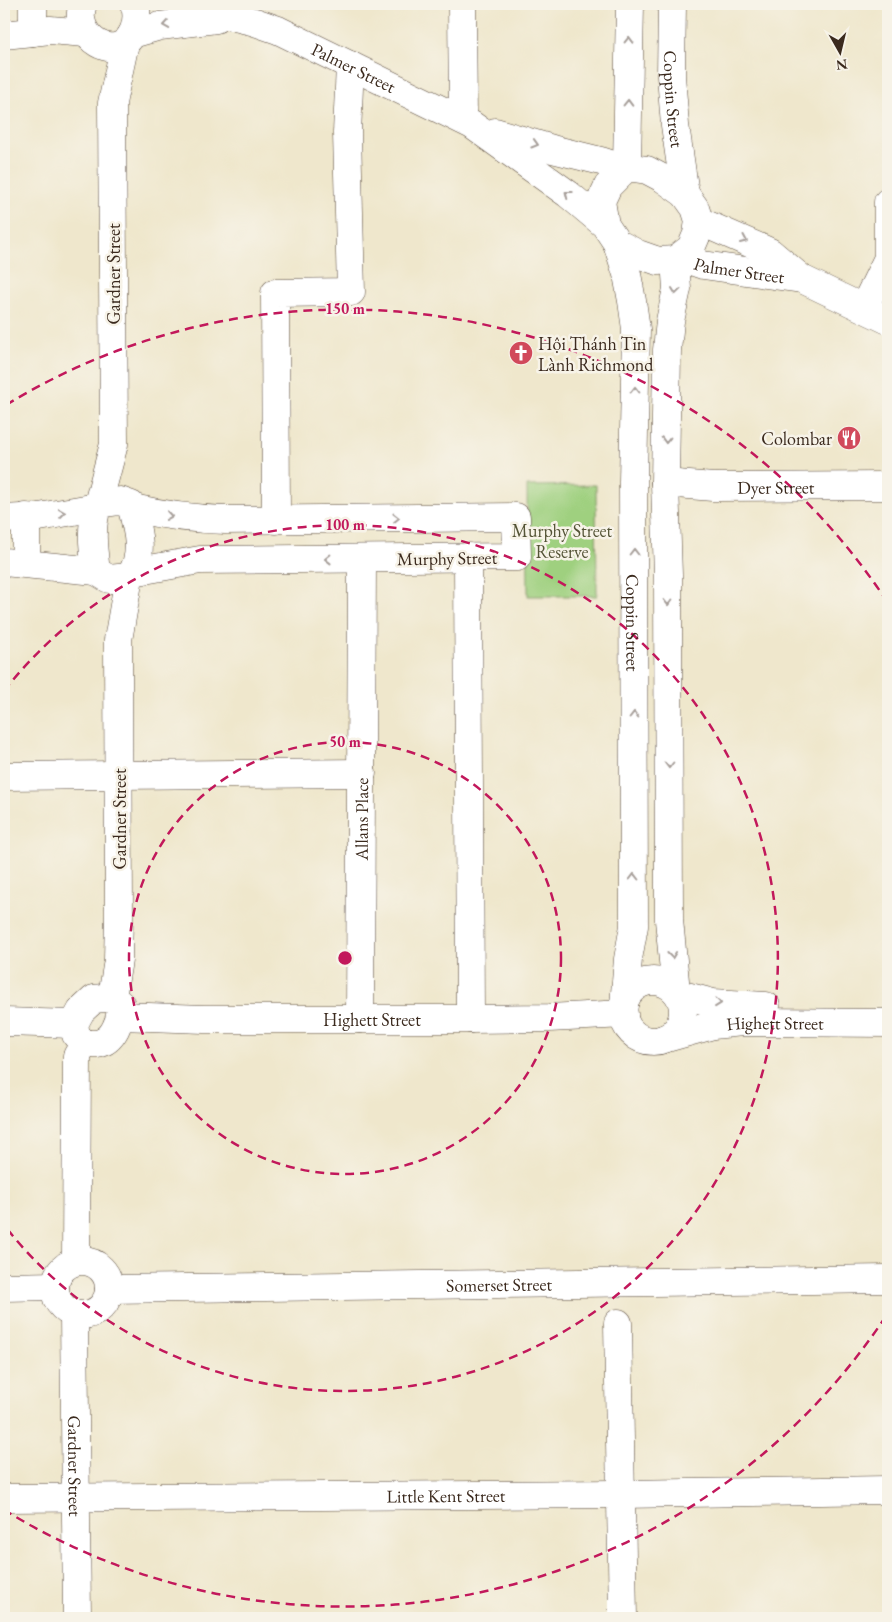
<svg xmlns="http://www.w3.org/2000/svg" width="892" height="1622" font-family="'EB Garamond',serif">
<rect width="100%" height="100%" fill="#f7f3e8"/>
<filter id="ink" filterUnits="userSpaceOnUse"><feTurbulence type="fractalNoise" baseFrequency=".02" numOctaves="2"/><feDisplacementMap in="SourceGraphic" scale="10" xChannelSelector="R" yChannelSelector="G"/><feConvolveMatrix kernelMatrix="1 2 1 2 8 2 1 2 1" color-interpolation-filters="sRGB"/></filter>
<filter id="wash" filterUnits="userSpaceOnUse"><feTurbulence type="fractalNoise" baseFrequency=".0096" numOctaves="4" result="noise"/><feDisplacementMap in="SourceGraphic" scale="20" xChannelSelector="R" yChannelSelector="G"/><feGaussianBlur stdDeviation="1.12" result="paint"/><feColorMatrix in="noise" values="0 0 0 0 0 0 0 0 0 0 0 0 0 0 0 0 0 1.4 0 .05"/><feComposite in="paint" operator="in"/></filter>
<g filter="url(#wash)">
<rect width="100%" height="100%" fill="#efe7cc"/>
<!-- green -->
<polygon fill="#9fd07f" stroke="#6d7d4e" points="596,485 597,596 528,596 527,486"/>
</g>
<g filter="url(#ink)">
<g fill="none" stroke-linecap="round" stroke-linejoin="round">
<!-- minor casing -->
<g stroke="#564638" stroke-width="29">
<g id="minor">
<path d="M83 4C70 36 118 68 134 30 137 21 138 13 134 4"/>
<path id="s1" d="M181 4 255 22 278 30 472 125 568 194 605 225 617 243 638 254 658 261 675 260 691 248 697 234 699 221 695 208 685 194 664 179 647 170 627 167 608 186 601 201 605 225"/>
<polyline points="462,4 463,120"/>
<path id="s2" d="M672 4 671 76 675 125 685 194"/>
<polyline points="33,32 33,4"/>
<polyline points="132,34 160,26 216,19"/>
<polyline points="4,35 50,30 86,33"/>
<polyline points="495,132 552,149 601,161 625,169"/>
<polyline points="627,167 630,4"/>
<polyline points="699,221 770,252 802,279 888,320"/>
<path id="s3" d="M617 243 627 274 632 301 636 329 633 482 634 926 628 959 624 1005"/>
<path id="s4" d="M680 257 703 265 802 279"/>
<polyline points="675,260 677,289 670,321 667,350 665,483 668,575 669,920 676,991"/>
<polyline points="864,307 888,258 888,202"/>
<path id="s5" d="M665 483 713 487 888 486"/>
<polyline points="98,504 114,444 112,103 125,43"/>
<path d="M132 508C163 515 193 519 225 520L516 517 517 557 200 560 133 572"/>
<polyline points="26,517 26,563"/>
<polyline points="4,519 39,517 97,507"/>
<polyline points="276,520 275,293 351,292 347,133 350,65"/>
<polyline points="468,557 470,1019"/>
<polyline points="4,562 96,571"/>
<polyline points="4,776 362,773"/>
<circle cx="653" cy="1011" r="30"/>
<polyline points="679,994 713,1003 766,1006"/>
<path d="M112 997 118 960 119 915 118 640 129 577C146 556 137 528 131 505L120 501 98 504C90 527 93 548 96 571L109 579 129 577"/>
<path d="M112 997 121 1005C121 1020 114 1041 97 1044 93 1044 88 1044 84 1044L76 1035 74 1024 81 1011 94 999Z"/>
<path id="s6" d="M121 1016 204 1019H470L549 1018 624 1014"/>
<path id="s7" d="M360 1019 362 559"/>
<polyline points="4,1022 74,1024"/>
<path id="s8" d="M663 1039 713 1025 742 1022 888 1023"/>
<polyline points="76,1261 77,1056 84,1044"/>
<circle cx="82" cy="1288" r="27"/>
<polyline points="4,1287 55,1286"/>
<path id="s9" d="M109 1289 888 1279"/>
<path id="s10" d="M74 1314 77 1618"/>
<polyline points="618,1323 623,1618"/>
<path id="s11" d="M4 1498 621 1494 888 1490"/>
</g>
</g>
<!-- minor -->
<use href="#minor" stroke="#fff" stroke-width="28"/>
</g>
<!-- one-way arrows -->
<defs><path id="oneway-chevron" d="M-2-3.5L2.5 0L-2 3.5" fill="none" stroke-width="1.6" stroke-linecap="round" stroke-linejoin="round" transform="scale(1.25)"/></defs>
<g stroke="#a79f9a">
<use href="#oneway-chevron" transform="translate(166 25) rotate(171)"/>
<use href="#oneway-chevron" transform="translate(629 40) rotate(-89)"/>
<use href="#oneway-chevron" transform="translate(628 103) rotate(-89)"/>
<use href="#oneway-chevron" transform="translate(535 144) rotate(17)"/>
<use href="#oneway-chevron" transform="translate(568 194) rotate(-142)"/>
<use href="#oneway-chevron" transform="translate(744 240) rotate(24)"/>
<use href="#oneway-chevron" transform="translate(676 291) rotate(97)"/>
<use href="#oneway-chevron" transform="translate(635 390) rotate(-90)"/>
<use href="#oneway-chevron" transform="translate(666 440) rotate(91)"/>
<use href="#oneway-chevron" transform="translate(62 513) rotate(-8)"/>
<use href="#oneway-chevron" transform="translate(169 516) rotate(8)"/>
<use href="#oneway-chevron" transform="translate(396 518) rotate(-1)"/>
<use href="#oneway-chevron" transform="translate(634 552) rotate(-90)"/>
<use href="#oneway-chevron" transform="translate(328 559) rotate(179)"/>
<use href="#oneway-chevron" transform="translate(668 602) rotate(90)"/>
<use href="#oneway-chevron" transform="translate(634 715) rotate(-90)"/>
<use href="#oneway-chevron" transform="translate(669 765) rotate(90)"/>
<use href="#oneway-chevron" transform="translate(634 877) rotate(-90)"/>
<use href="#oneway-chevron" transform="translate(672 955) rotate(84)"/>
<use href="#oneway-chevron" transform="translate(718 1003) rotate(6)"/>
</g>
</g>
<!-- distance rings -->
<g fill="none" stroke="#c2185b" stroke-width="2.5" stroke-dasharray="9 6">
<circle cx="345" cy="958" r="216"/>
<path d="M4 691A433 433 0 1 1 4 1225"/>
<path d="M886 1316A649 649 0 0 1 6 1511M6 405A649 649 0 0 1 886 600"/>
</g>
<!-- icons -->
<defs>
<g id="church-disc" transform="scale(1.25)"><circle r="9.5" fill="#d1495b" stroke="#f7f3e8"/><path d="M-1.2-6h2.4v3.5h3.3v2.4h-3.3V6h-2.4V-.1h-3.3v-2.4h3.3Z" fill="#fff"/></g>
<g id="restaurant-disc" transform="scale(1.25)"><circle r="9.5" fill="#d1495b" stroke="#f7f3e8"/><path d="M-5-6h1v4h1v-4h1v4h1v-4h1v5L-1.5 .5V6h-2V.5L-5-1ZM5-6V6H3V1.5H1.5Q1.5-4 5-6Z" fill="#fff"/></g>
</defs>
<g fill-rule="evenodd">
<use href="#church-disc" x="521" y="353"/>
<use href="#restaurant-disc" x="849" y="438"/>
</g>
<g text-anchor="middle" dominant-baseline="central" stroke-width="5" stroke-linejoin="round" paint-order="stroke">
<!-- street labels -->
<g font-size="18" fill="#3b2a1e" stroke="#f7f3e8">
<text stroke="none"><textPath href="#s1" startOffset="185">Palmer Street</textPath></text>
<text stroke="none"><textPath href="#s2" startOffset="95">Coppin Street</textPath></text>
<text stroke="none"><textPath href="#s4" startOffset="61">Palmer Street</textPath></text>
<text transform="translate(113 274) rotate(-90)">Gardner Street</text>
<text stroke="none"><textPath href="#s5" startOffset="111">Dyer Street</textPath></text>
<text transform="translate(447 558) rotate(-1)">Murphy Street</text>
<text stroke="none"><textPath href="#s3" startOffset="382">Coppin Street</textPath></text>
<text transform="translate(119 819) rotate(-90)">Gardner Street</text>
<text stroke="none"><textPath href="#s7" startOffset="200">Allans Place</textPath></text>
<text stroke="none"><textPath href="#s6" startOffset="251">Highett Street</textPath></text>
<text stroke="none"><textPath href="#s8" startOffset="114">Highett Street</textPath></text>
<text stroke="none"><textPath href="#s9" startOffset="390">Somerset Street</textPath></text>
<text stroke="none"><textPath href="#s10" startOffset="152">Gardner Street</textPath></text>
<text stroke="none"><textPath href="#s11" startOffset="442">Little Kent Street</textPath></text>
</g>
<!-- poi labels -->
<g font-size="18" fill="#3b2a1e" stroke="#f7f3e8" text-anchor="start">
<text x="538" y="343">Hội Thánh Tin<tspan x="538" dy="21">Lành Richmond</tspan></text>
<text x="832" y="438" text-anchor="end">Colombar</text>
</g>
<!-- park labels -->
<g font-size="18" fill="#545436" stroke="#f7f3e8">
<text x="562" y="530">Murphy Street<tspan x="562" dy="21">Reserve</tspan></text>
</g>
</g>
<circle cx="345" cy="958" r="8" fill="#c2185b" stroke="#f7f3e8" stroke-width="2.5"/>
<g font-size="15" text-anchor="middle" font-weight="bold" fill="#c2185b" stroke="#f7f3e8" stroke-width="5" stroke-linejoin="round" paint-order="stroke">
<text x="345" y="314">150 m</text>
<text x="345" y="530">100 m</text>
<text x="345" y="747">50 m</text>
</g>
<!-- margin -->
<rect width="892" height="1622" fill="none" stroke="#f7f3e8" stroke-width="20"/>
<!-- north arrow -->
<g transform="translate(840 52) rotate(172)" stroke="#f7f3e8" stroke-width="4" paint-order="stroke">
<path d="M0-4L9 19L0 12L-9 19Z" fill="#3b2a1e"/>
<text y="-8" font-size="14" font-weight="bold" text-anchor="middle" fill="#3b2a1e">N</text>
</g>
</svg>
